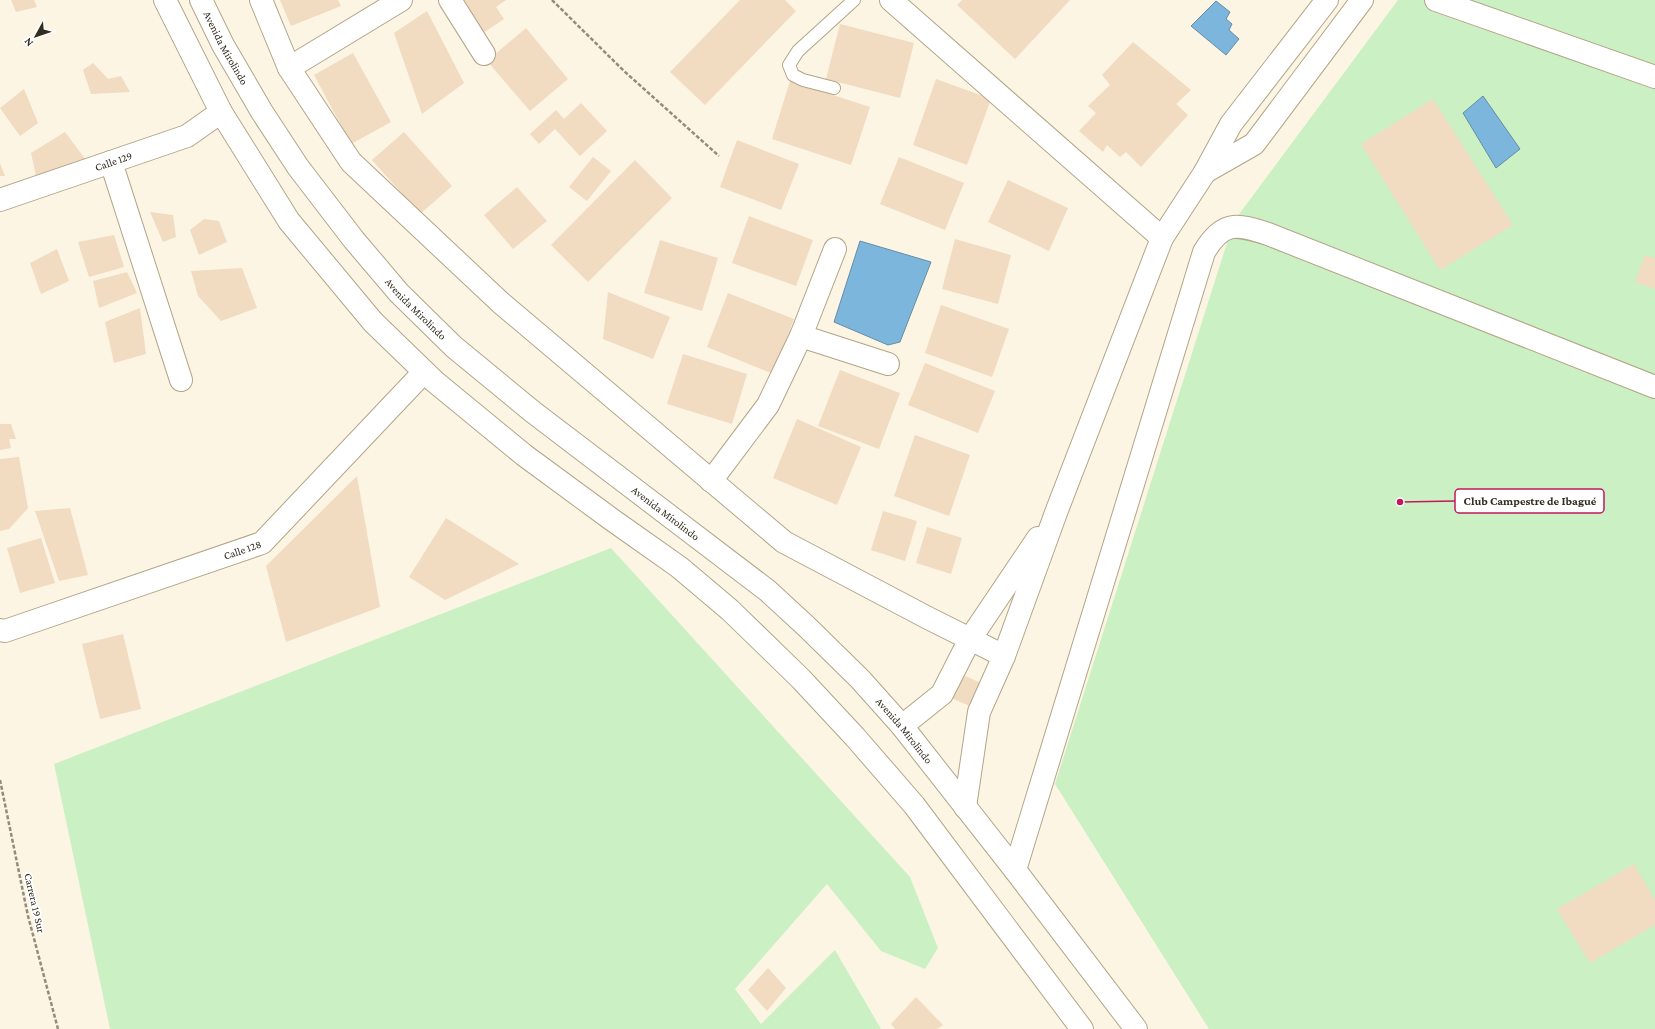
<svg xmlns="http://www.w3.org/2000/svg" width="1655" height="1029" font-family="'Crimson Pro',serif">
<rect width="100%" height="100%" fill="#fdf5e3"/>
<!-- green -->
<g fill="#cbf0c4">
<polygon points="1398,0 1655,0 1655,1029 1209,1029 1055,784 1234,221"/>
<polygon points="611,548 910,877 938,948 925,969 881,951 827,884 735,989 761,1024 835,950 881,1029 110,1029 54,764"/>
</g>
<!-- water -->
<g fill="#7cb6dc" stroke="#668da4">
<polygon points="1216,1 1230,12 1226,19 1232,24 1229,30 1239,39 1226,55 1191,26"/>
<polygon points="1483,96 1520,149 1496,168 1463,113"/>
<polygon points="860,241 931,262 900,342 888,345 834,322"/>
</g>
<!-- building -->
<g fill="#f1dbc1">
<polygon points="11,0 34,0 37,7 16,12"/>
<polygon points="280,0 338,0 341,6 291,26"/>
<polygon points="456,0 506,0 496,7 504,19 480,35"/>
<polygon points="740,0 785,0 796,11 705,105 670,72"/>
<polygon points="962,0 1070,0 1015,59 957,5"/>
<polygon points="427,11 464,83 422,114 394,33"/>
<polygon points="840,24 914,43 900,98 826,79"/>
<polygon points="526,28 568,79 530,111 487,61"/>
<polygon points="1133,42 1191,90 1176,104 1188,115 1141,167 1126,152 1120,157 1107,145 1103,152 1079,131 1096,113 1088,106 1110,85 1102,75"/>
<polygon points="353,53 391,122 351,144 314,75"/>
<polygon points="93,63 108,79 121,76 130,92 91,94 83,70"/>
<polygon points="936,79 991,99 967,165 913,145"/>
<polygon points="790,81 870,107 851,165 772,139"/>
<polygon points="24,89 38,123 20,136 0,108"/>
<polygon points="1433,99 1513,225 1440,270 1361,144"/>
<polygon points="581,103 607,131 580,156 555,129 539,144 530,134 556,110 564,119"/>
<polygon points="65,132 86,160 36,176 31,153"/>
<polygon points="404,132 452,186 420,214 372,160"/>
<polygon points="737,140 799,164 781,210 720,187"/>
<polygon points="593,157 611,171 587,201 569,187"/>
<polygon points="899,157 964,183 945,230 880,204"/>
<polygon points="635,160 672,198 588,282 551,245"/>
<polygon points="0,163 5,176 0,176"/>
<polygon points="1008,180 1068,208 1049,251 988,222"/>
<polygon points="517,187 547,221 513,249 484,215"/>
<polygon points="150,212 173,215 176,237 163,242"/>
<polygon points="749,216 813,240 796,286 732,263"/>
<polygon points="204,219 219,221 227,242 199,255 190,230"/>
<polygon points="114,235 124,267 89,277 78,242"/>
<polygon points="955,239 1011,255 998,304 942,289"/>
<polygon points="660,240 718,258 702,311 644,293"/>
<polygon points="57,249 69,281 41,294 30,263"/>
<polygon points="1645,255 1655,258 1655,289 1635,282"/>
<polygon points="242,268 257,308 221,321 198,296 191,271"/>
<polygon points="127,272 137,293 99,308 93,281"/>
<polygon points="608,292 670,317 653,359 603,339"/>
<polygon points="728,293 794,319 773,374 707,347"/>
<polygon points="941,305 1009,329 992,377 925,353"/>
<polygon points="140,308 146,354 114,363 105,322"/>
<polygon points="683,354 747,374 732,424 667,404"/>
<polygon points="925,363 995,391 978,433 908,405"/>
<polygon points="840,370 900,393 879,449 818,426"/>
<polygon points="797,419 861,447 837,505 773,478"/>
<polygon points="0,424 11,424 16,439 9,439 11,448 0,450"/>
<polygon points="915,435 970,455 949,516 894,496"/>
<polygon points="19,457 28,508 9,529 0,531 0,459"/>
<polygon points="357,476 380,607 286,642 266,566"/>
<polygon points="70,508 88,575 59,581 35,511"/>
<polygon points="883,511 917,521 905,561 871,550"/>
<polygon points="446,518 519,564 445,600 409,577"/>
<polygon points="927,527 962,538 951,574 916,563"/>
<polygon points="41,538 55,583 20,593 7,548"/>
<polygon points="123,634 141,709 100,719 82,644"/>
<polygon points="959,673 983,684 972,707 949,697"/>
<polygon points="1634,864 1655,900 1655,925 1590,963 1557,909"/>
<polygon points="768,968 786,988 767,1011 748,990"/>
<polygon points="916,997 943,1025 937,1029 895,1029 891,1024"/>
</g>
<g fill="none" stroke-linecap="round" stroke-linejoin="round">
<!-- service casing -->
<g stroke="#b2a588" stroke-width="14">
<polyline id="service" points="834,88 803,80 793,75 789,65 798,51 854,0"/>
</g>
<!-- minor casing -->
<g stroke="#b2a588" stroke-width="24">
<g id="minor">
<polyline points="261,0 289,68 351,162 501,303 784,542 928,618 1004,656"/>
<polyline points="450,0 484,54"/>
<polyline points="891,0 1162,238"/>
<polyline points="1436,0 1655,77"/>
<polyline points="289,68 401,0"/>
<polyline points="111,162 181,380"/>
<polyline points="1205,172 1254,144 1362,0"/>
<path id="s1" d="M0 200 187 136 221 112"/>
<polyline points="801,336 888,364"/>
<polyline points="711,481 768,405 801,336 835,249"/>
<path id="s2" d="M0 630 5 631 262 543 424 372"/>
<polyline points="902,726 942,694 970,639 1038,538"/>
<polyline points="965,807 979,712 1004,656 1057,510 1162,238 1205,172 1231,124 1327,0"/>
<path d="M1015 870 1204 252C1223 220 1237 224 1268 234L1655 387"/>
</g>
</g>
<!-- primary casing -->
<g stroke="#b2a588" stroke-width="24">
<g id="primary">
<polyline points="165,0 221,112 289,221 373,322 434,381 524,455 611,519 679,567 730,610 801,679 855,737 914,805 1082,1029"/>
<path id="s3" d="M201 0 223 45 262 112 298 167 354 240 399 293 454 347 533 412 768 591 807 627 860 679 902 726 1015 870 1136 1029"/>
</g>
</g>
<!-- path -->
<g stroke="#928c7d" stroke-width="2.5" stroke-dasharray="4 2" stroke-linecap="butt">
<polyline points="552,0 624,71 719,156"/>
<polyline points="0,780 28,916 58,1029"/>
</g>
<!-- service -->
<use href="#service" stroke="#fff" stroke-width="12"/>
<!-- minor -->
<use href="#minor" stroke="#fff" stroke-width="22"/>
<!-- primary -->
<use href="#primary" stroke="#fff" stroke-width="22"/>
</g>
<g text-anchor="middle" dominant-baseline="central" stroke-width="3.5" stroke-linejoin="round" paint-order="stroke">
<!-- street labels -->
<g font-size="11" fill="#312c20" stroke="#fff">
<text stroke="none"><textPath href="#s3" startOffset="54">Avenida Mirolindo</textPath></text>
<text stroke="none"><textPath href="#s1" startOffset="120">Calle 129</textPath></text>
<text stroke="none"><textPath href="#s3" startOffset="378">Avenida Mirolindo</textPath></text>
<text stroke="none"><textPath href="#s3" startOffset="701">Avenida Mirolindo</textPath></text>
<text stroke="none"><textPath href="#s2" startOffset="256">Calle 128</textPath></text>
<text stroke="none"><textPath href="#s3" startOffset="1025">Avenida Mirolindo</textPath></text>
<text transform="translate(35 903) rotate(77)">Carrera 19 Sur</text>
</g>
</g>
<!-- callouts -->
<path fill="none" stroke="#c2185b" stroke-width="1.5" d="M1400 502L1455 501"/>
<circle fill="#c2185b" stroke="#fff" stroke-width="1.5" cx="1400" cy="502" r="4"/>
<rect fill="#fff" stroke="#c2185b" stroke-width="1.5" x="1455" y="489" width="149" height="24" rx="4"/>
<g font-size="12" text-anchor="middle" font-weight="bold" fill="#312c20">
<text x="1530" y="505">Club Campestre de Ibagué</text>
</g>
<!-- north arrow -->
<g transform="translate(36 36) rotate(230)" stroke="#ffffff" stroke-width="3" paint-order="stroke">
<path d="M0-3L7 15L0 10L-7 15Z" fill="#312c20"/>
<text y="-6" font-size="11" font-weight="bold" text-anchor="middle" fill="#312c20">N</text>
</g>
</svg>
